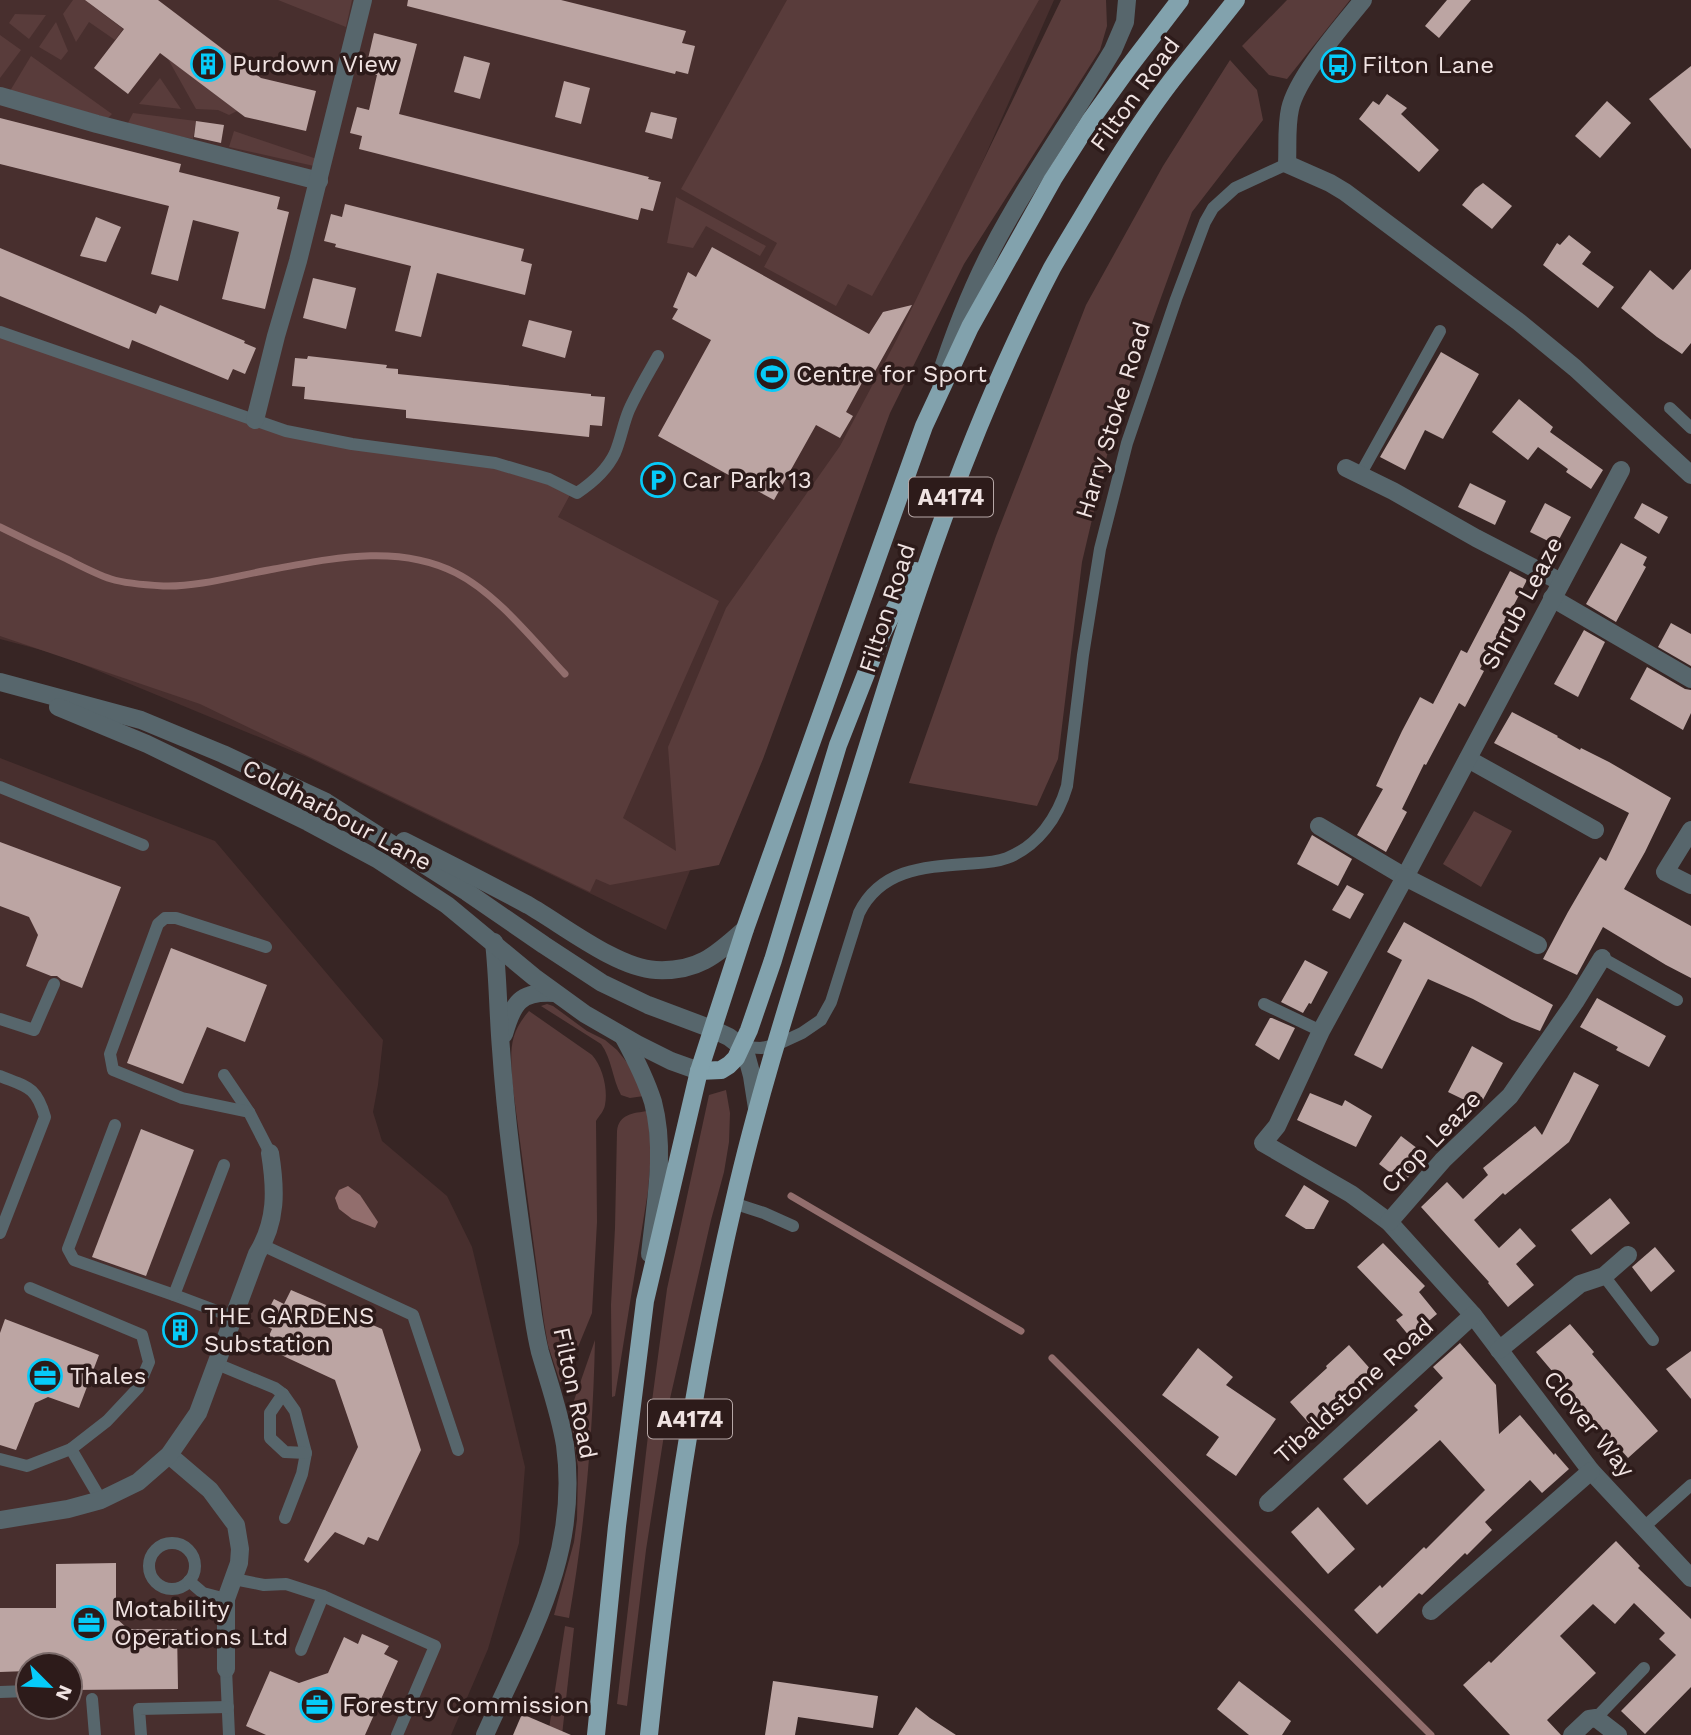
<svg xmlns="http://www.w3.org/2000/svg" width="1691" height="1735" font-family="'Work Sans',sans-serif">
<rect width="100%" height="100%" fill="#372524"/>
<!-- built -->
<g fill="#482f2e" fill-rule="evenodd">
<polygon points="0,0 1054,0 904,340 666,930 307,757 60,655 0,639"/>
<path d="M0 758 215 841 383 1040 378 1085 373 1112 382 1141 447 1196 472 1247 525 1467 519 1543 488 1649 451 1735H0ZM28 1665H70V1707H28Z"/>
</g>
<!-- green -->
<g fill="#593c3b">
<polygon points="73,0 90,0 89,3 123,29 115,40 89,22 76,42 63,14"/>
<polygon points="278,0 352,0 346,27"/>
<polygon points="787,0 1039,0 872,296 848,284 836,306 764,267 777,243 681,189"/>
<polygon points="1061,0 1106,0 1107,26 1100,50 964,264 890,413 763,759 719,865 610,885 596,879 590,892 200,704 0,636 0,332 286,431 454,457 572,491 558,517 719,601 623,818 676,851 668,747 726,608 840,446 897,339"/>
<polygon points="1287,0 1350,0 1287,79 1269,75 1242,46"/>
<polygon points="15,14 46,15 29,39 9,23"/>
<polygon points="56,22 68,51 61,60 39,47"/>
<polygon points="0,35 21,50 0,78"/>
<polygon points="31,56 112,114 108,118 10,91"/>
<polygon points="168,59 237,111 229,115 218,110 196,109"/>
<polygon points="1230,60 1257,90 1263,120 1192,212 1113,430 1082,562 1058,759 1037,806 909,783 996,536 1086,305 1163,166"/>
<polygon points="160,78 181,109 139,104"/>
<polygon points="133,113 196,121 193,139 127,125"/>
<polygon points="234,131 317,159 314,166 229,147"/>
<polygon points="676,197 766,246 760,256 706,226 693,248 667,243"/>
<polygon points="1474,811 1512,831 1481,887 1443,864"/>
<path d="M547 1004 553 1006 587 1031 605 1040 617 1050 629 1065 644 1096 630 1098 621 1095C612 1078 612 1059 601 1044L541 1006Z"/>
<path d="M529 1011 592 1055C603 1067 608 1090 605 1105 604 1111 599 1116 596 1121L597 1222 592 1313 564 1381 560 1382 548 1345 544 1322 512 1081C511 1051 508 1035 529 1011Z"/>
<polygon points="726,1090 730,1113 729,1142 724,1172 711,1220 669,1403 646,1550 627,1706 617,1704 652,1401 667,1289 709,1095"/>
<path d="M648 1111 651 1155 648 1191 615 1396 612 1397 611 1305 615 1228 617 1131C619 1114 633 1113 648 1111Z"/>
<path d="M595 1340C593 1433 585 1526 569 1618L554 1615 574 1542 577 1519 578 1467 570 1412Z"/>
<polygon points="565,1626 574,1628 562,1735 548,1735"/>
</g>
<!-- water -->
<polygon fill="#926e6d" points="348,1186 360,1195 378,1222 375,1228 352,1219 339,1209 335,1198 339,1190"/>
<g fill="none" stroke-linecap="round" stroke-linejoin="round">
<!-- stream -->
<g stroke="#926e6d" stroke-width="7">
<path d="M0 527C22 538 45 549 67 559 81 566 96 574 111 579 127 584 146 585 164 586 199 587 239 575 274 569 334 558 399 544 456 573 496 593 534 641 565 674"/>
<polyline points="791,1196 1021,1331"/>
<polyline points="1052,1358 1431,1735"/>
</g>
</g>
<!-- building -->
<g fill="#bca5a3">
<polygon points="85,0 158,0 261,78 316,91 306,131 245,117 160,53 128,94 94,68 124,29"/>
<polygon points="408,0 561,0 686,31 682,43 695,46 688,74 676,71 675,74 407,6"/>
<polygon points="1447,0 1471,0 1439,38 1425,26"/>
<polygon points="374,33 417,44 399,114 649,177 648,179 661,182 653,211 641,208 638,220 359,149 362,136 350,133 357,107 369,110 377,75 365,72"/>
<polygon points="464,56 490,63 480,99 454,92"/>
<polygon points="1691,66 1691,149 1649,99"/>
<polygon points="564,81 590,88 581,124 555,117"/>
<polygon points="1387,94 1407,108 1401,114 1439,150 1419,172 1359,119 1373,101 1379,105"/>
<polygon points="1607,101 1631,123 1600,158 1575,136"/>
<polygon points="651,112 677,118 672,139 645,132"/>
<polygon points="0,118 181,164 179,172 280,197 277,209 289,212 265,309 222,299 239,232 193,220 178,281 151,274 169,206 0,164"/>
<polygon points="196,121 224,125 221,143 194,137"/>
<polygon points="1483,183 1512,206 1492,229 1462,205 1475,189"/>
<polygon points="345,204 524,249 521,261 532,264 525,295 437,273 421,337 395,331 411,266 335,247 336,244 324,241 331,214 342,217"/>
<polygon points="96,217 121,227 106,262 80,256"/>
<polygon points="1569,235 1591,252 1582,264 1614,287 1598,308 1543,265 1557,243 1560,245"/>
<polygon points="712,247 869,334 883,312 912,305 869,382 864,379 846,412 853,416 840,438 816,425 774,500 658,436 711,340 672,319 678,309 673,307 688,272 696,277"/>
<polygon points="0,248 156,314 160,305 245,341 244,343 256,348 245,374 233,369 228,380 132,340 129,349 0,296"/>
<polygon points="1691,269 1691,343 1682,354 1657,337 1621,308 1650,270 1673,290"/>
<polygon points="313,278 356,288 346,329 303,318"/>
<polygon points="529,320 572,331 565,358 522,346"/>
<polygon points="1441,352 1479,374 1443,439 1425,430 1405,470 1380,457"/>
<polygon points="308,356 387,365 386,368 398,369 398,374 591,394 591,396 605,397 602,426 590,425 589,437 406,418 406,410 304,399 305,387 292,386 295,358 307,359"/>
<polygon points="1519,399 1553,427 1550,432 1603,470 1591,489 1566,472 1568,469 1538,447 1528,460 1492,432"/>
<polygon points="1470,483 1506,501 1495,525 1458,507"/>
<polygon points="1545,503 1571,517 1556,545 1530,532"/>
<polygon points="1642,503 1668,517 1659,534 1634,518"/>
<polygon points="1621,543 1647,557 1643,565 1646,567 1616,622 1586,604"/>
<polygon points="1510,571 1527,580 1480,669 1484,671 1465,707 1459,703 1426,765 1424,764 1402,809 1407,812 1386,852 1357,835 1383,789 1376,786 1402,731 1420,697 1433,704 1461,650 1467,653"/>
<polygon points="1671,623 1691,634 1691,666 1658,647"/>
<polygon points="1584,630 1605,642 1578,697 1554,684"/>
<polygon points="1647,667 1685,689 1691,690 1691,713 1683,730 1630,699"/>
<polygon points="1512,712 1558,736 1557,737 1580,750 1581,748 1609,762 1671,798 1645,852 1624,889 1691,926 1691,978 1666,965 1603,927 1577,975 1543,959 1568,912 1600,857 1606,861 1629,813 1494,743"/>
<polygon points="1312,835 1352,859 1338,886 1297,864"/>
<polygon points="0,842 121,887 82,988 62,980 57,976 51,976 26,966 38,935 29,917 0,906"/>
<polygon points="1347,885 1364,894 1350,919 1332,910"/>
<polygon points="1404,922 1553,1005 1540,1031 1512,1020 1473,999 1428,979 1382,1069 1354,1055 1402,960 1387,952"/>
<polygon points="171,948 267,985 245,1042 207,1027 183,1084 127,1063"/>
<polygon points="1305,960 1328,972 1311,1004 1309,1003 1303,1013 1281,1002"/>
<polygon points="1597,998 1666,1036 1649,1067 1616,1050 1618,1047 1580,1027"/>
<polygon points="1270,1018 1272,1018 1295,1028 1279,1060 1255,1045"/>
<polygon points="1472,1046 1503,1063 1479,1107 1448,1092"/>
<polygon points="1574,1072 1599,1085 1569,1142 1505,1195 1503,1193 1474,1220 1499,1248 1520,1228 1536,1246 1516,1264 1534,1285 1508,1307 1488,1283 1489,1282 1421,1207 1447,1182 1463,1199 1488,1175 1483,1168 1535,1126 1542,1135"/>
<polygon points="1310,1093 1342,1106 1345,1100 1372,1116 1356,1147 1297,1120"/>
<polygon points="141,1129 194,1150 146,1276 92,1257"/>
<polygon points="1401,1136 1426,1155 1404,1183 1379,1164"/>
<polygon points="1304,1185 1329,1201 1314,1229 1306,1229 1285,1216"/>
<polygon points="1610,1198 1630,1223 1591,1255 1571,1230"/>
<polygon points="1383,1243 1425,1286 1419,1292 1437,1314 1410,1337 1396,1320 1403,1315 1357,1267"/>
<polygon points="1655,1247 1675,1271 1651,1292 1632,1267"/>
<polygon points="291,1290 382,1329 421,1450 378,1541 368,1537 364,1545 335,1532 308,1563 304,1560 358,1447 335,1380 264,1347 272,1329 261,1324 274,1299 284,1304"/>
<polygon points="5,1319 99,1355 79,1408 48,1397 35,1403 16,1450 0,1445 0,1333"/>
<polygon points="1570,1324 1594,1352 1592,1354 1658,1431 1628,1458 1601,1427 1600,1428 1536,1352"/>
<polygon points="1460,1343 1496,1385 1499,1434 1520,1415 1554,1455 1555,1453 1569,1469 1542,1493 1530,1480 1485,1522 1492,1530 1467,1555 1465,1553 1422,1595 1419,1593 1377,1634 1354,1610 1380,1585 1382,1588 1424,1547 1426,1549 1485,1490 1440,1440 1367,1505 1343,1479 1418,1410 1414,1406 1443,1378 1433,1367"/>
<polygon points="1349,1345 1373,1372 1335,1406 1337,1408 1314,1429 1290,1402 1327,1368 1326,1366"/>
<polygon points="1198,1348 1233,1377 1226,1385 1276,1419 1236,1476 1206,1455 1219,1437 1162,1395"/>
<polygon points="1691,1351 1691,1399 1666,1369"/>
<polygon points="1318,1507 1355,1549 1328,1574 1291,1532"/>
<polygon points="1616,1541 1640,1566 1638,1568 1691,1619 1691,1687 1645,1734 1621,1711 1676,1655 1659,1639 1665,1633 1634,1603 1615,1624 1593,1604 1560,1636 1596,1673 1547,1720 1561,1735 1510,1735 1463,1685 1489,1661 1491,1663"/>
<polygon points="116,1563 116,1618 128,1629 177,1629 178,1689 70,1690 70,1665 28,1665 28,1671 0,1672 0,1608 56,1608 56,1564"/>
<polygon points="362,1634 389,1646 384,1654 398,1661 365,1735 266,1735 246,1726 270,1671 299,1683 328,1673 344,1637 358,1644"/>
<polygon points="773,1681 878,1696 873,1728 798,1717 795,1735 765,1735"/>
<polygon points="1239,1681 1291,1721 1282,1735 1249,1735 1217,1709"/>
<polygon points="916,1707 930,1718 956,1735 898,1735"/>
<polygon points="522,1714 571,1735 513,1735"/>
</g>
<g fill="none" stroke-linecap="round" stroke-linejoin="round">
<!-- service -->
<g stroke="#57666c" stroke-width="12">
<path d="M0 332 286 431 352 444 495 463 549 479 577 493C592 483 607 470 615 453 621 439 623 424 629 410 637 392 648 374 658 356"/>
<polyline points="1670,408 1691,428"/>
<polyline points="1360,475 1440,331"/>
<polyline points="0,787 143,845"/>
<polyline points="1602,958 1677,1000"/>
<polyline points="1264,1004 1321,1031"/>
<polyline points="0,1019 34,1030 54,984"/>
<path d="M742 1047 761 1048 776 1045 802 1033 821 1020 831 1002 859 913C880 870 922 867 965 864 979 863 994 863 1007 858 1038 846 1058 817 1067 786L1083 655 1100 549 1127 443 1176 299 1205 222 1213 208 1235 188 1287 164"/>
<polyline points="224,1075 249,1112 270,1153"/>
<path d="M0 1076C27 1087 36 1086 45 1117L0 1233"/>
<polyline points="249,1112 182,1098 113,1070 110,1054 158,924 165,918 176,918 266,947"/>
<polyline points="115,1125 68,1249 74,1260 174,1295 233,1317"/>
<polyline points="733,1203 764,1213 793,1226"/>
<polyline points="262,1245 413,1315 458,1450"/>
<polyline points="1604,1276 1653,1340"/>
<polyline points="174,1295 224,1165"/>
<polyline points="217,1364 275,1388 283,1394 295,1411 306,1453 302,1474 285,1518"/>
<polyline points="283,1394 270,1413 270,1438 285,1452 306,1453"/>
<polyline points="71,1449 101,1500"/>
<polyline points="0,1459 27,1466 71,1449 107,1421 138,1388 149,1362 142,1335 30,1288"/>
<polyline points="1644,1527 1691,1485"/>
<circle cx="172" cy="1566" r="23"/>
<polyline points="234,1579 264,1585 286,1584 323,1596 435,1646 397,1735"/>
<polyline points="189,1581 203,1593 226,1599"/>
<polyline points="301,1650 323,1596"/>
<polyline points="226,1669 229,1735"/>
<polyline points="0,1692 28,1691"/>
<polyline points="92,1699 95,1735"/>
<polyline points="1596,1718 1644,1668"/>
<polyline points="141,1735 139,1709 228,1707"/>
</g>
<!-- minor -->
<g stroke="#57666c" stroke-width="18">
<path d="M1363 0C1342 26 1297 77 1290 109 1286 127 1288 146 1287 164L1330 183 1345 192 1519 322 1575 368 1691 475"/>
<polyline points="0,96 97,124 319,181"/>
<path d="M939 380C953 336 970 292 991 251 1027 182 1073 117 1113 50L1125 22 1127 0"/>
<polyline points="255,420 276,336 298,261 363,0"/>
<polyline points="1346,468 1393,491 1476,538 1561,582"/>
<polyline points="1552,598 1691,679"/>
<polyline points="1468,759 1595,830"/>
<polyline points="1319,826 1405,877 1621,470"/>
<polyline points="1691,830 1665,872 1691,885"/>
<polyline points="1538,945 1405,877 1321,1031 1277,1126 1263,1143 1351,1194 1389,1222 1473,1315 1591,1471 1691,1578"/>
<path d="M504 1034C513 1003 520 991 554 993"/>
<polyline points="1389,1222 1443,1160 1510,1096 1575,1002 1602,958"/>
<polyline points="1499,1350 1580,1284 1604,1276 1628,1255"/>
<polyline points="169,1455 210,1490 236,1525 240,1549 239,1563 226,1599 226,1669"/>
<polyline points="1268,1503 1473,1315"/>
<path d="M0 1520 68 1509 101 1500 138 1482 169 1455 198 1413 257 1254C277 1221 276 1190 270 1153"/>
<polyline points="1431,1611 1591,1471"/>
<path d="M485 1735C528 1638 580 1556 565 1445 560 1414 549 1383 540 1352 537 1340 535 1328 533 1315 521 1227 507 1138 501 1049 498 1013 498 978 494 942"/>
<polyline points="1572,1735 1589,1719 1596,1718 1618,1735"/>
</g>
<!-- tertiary -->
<g stroke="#57666c" stroke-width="18">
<polyline points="0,682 141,720 223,754 326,802 467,892 544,945 602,983 648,1005 712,1029 729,1037 742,1047 746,1054 752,1076 757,1108"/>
<polyline points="58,707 147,744 308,822 377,859 447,905 534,977 585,1014 637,1044 671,1061 699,1071"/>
<path d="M404 841C446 862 487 883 528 905 563 925 617 968 656 970 698 972 716 955 745 929"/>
<path d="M624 1038C635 1058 646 1080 653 1102 666 1151 655 1205 650 1254"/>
</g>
<!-- primary -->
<g stroke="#82a2ad" stroke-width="18">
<polyline points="699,1071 721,1070 729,1065 736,1058 749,1030 773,960 838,745 882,633 915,571"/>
<polyline points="596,1735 617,1526 645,1301 699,1071 745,929 924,426 970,327 1053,179 1090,121 1128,68 1180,0"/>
<path d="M649 1735C668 1556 693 1377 734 1202 763 1075 805 951 843 826 902 636 959 445 1052 268 1064 247 1077 226 1090 204 1115 162 1142 119 1172 80 1193 53 1215 27 1236 0"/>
</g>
</g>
<!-- icons -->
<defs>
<g id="building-ring" transform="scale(1.75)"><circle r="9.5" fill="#2d1b1a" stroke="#06cbf9" stroke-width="1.5"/><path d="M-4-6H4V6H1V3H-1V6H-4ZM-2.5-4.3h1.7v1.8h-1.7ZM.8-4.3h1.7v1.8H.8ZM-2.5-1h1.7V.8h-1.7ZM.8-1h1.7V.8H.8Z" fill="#06cbf9"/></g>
<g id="bus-ring" transform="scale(1.75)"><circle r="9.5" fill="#2d1b1a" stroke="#06cbf9" stroke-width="1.5"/><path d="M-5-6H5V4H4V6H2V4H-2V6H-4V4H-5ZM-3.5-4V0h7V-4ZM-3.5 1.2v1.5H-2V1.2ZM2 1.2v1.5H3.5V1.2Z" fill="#06cbf9"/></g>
<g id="stadium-ring" transform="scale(1.75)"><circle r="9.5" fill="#2d1b1a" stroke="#06cbf9" stroke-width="1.5"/><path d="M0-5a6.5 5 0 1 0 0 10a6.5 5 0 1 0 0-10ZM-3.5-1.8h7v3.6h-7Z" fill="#06cbf9"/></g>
<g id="parking-ring" transform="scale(1.75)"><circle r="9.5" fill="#2d1b1a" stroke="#06cbf9" stroke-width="1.5"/><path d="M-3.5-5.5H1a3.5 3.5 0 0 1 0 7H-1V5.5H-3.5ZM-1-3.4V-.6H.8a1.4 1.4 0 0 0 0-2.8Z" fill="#06cbf9"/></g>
<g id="office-ring" transform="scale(1.75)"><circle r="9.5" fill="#2d1b1a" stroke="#06cbf9" stroke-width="1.5"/><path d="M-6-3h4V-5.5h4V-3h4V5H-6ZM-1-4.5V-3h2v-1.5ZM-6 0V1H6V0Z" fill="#06cbf9"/></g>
</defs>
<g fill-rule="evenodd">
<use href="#building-ring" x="208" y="64"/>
<use href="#bus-ring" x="1338" y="65"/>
<use href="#stadium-ring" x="772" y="374"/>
<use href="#parking-ring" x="658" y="480"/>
<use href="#building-ring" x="180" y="1330"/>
<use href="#office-ring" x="45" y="1376"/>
<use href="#office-ring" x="89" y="1623"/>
<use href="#office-ring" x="317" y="1705"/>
</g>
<g text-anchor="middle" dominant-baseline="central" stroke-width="7" stroke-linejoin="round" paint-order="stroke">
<!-- shield labels -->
<g fill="#2d1b1a" stroke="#b6a7a6" stroke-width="2">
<rect x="909" y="477.5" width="84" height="39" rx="5"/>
<rect x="648" y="1399.5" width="84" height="39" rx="5"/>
</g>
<g font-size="23" font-weight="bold" fill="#f0e3e2">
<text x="951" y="497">A4174</text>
<text x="690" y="1419">A4174</text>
</g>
<!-- poi labels -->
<g font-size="24" fill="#f0e3e2" stroke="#2d1b1a" text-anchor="start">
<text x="232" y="64">Purdown View</text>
<text x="1362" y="65">Filton Lane</text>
<text x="796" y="374">Centre for Sport</text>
<text x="682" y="480">Car Park 13</text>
<text x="204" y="1316">THE GARDENS<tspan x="204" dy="28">Substation</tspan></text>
<text x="70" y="1376">Thales</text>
<text x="114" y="1609">Motability<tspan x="114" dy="28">Operations Ltd</tspan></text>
<text x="342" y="1705">Forestry Commission</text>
</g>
<!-- street labels -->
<g font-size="24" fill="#f0e3e2" stroke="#2d1b1a">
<text transform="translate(1135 94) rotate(-54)">Filton Road</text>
<text transform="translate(1113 420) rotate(-73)">Harry Stoke Road</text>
<text transform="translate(1522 603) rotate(-62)">Shrub Leaze</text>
<text transform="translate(887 608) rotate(-72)">Filton Road</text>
<text transform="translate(337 815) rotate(28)">Coldharbour Lane</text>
<text transform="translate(1431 1142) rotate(-46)">Crop Leaze</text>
<text transform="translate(1354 1391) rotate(-42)">Tibaldstone Road</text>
<text transform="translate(575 1393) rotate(78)">Filton Road</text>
<text transform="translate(1589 1424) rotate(51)">Clover Way</text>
</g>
</g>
<!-- north arrow -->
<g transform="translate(49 1686) rotate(114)"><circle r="33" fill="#2d1b1a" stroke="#7b6b6a" stroke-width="2"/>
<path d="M0-5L12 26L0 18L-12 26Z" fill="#06cbf9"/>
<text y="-10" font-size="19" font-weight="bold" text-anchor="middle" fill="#f0e3e2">N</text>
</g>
</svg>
